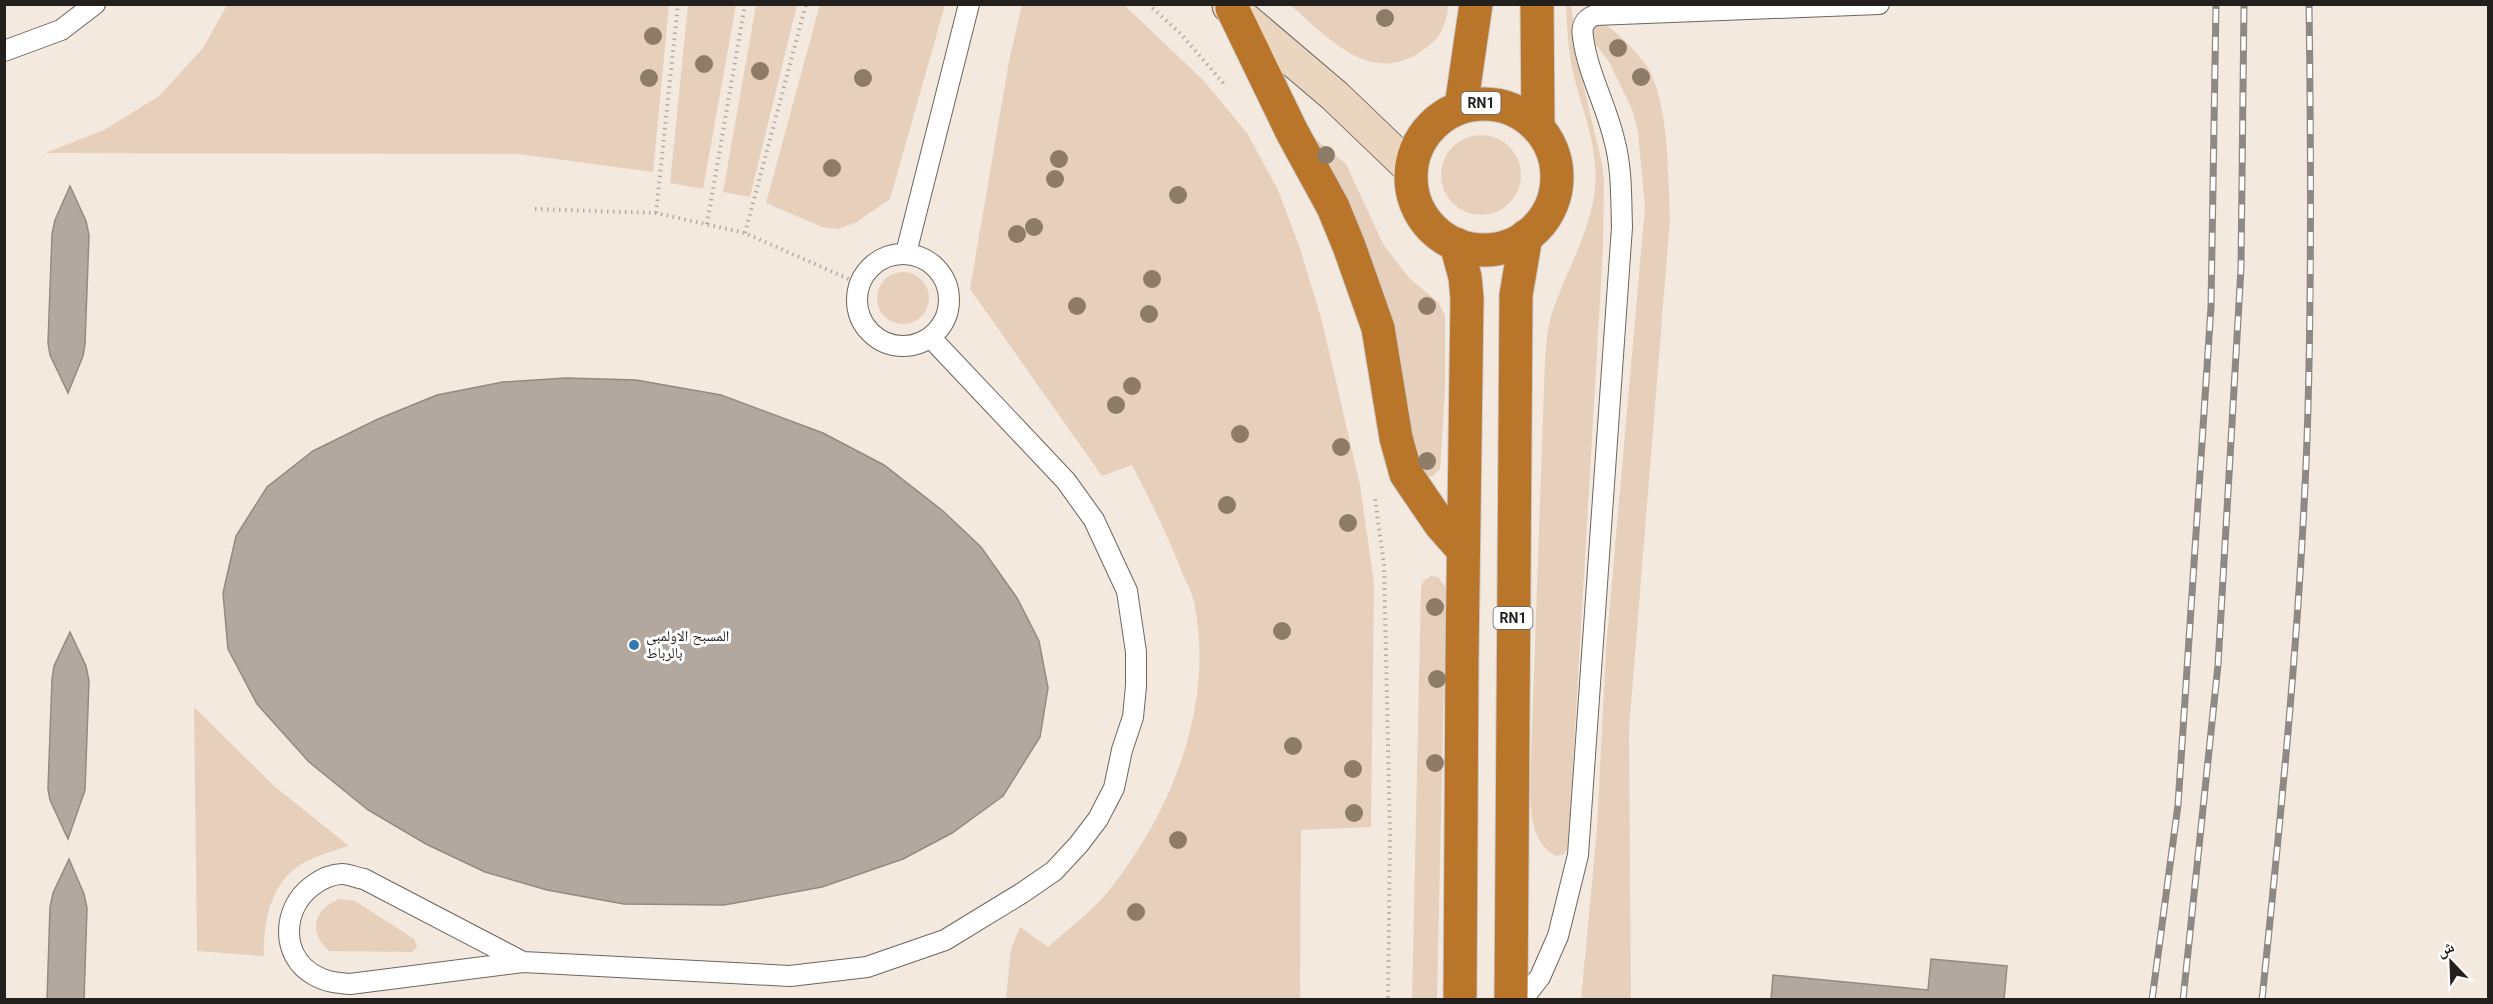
<svg xmlns="http://www.w3.org/2000/svg" width="2493" height="1004" font-family="Roboto,'Noto Naskh Arabic',sans-serif">
<rect width="100%" height="100%" fill="#f3e9df"/>
<!-- green -->
<g fill="#e6d0bc">
<polygon points="820,4 945,5 890,199 855,223 838,229 822,227 766,203"/>
<path d="M1571 4 1579 67 1602 163 1604 181 1603 249 1569 833 1568 847 1564 854 1556 856C1530 842 1531 812 1530 787L1545 358C1547 343 1547 327 1552 313 1565 273 1591 231 1595 188 1599 148 1582 111 1573 72 1568 50 1567 27 1566 5Z"/>
<polygon points="227,5 669,5 653,172 518,154 45,153 104,130 159,96 203,48"/>
<polygon points="688,5 736,5 703,189 670,183"/>
<polygon points="756,5 797,5 750,197 723,192"/>
<path d="M1022 5H1124L1203 80 1247 133 1278 190 1300 248 1322 321 1360 485 1374 583 1371 827 1301 830 1300 999H1006L1011 949 1020 927 1048 947C1069 928 1094 910 1111 888 1173 809 1215 703 1194 602 1192 592 1186 582 1182 572 1168 536 1150 500 1132 465L1102 476 970 289 1009 61Z"/>
<path d="M1290 5H1448C1447 25 1440 39 1423 50 1371 88 1328 37 1290 5Z"/>
<path d="M1601 23C1612 28 1619 35 1627 43 1636 53 1647 63 1652 76 1669 115 1668 176 1670 219L1629 729 1631 999 1581 1000 1597 828 1606 649 1645 207 1638 132 1632 109 1608 60 1589 37 1594 25Z"/>
<circle cx="1481" cy="175" r="40"/>
<polygon points="1313,137 1346,164 1383,244 1409,278 1439,303 1445,315 1445,391 1440,469 1433,476 1428,477 1421,472"/>
<circle cx="903" cy="298" r="26"/>
<polygon points="1431,576 1438,577 1446,588 1437,999 1412,1000 1421,587 1424,580"/>
<path d="M194 707 274 786 349 846C336 850 322 854 309 860 272 877 263 919 264 956L197 951Z"/>
<path d="M339 899 355 901 414 939 417 947 412 952 329 951C308 932 313 910 339 899Z"/>
</g>
<!-- building -->
<g fill="#b2a89f" stroke="#948a81" stroke-width="1.5">
<polygon points="70,186 86,221 89,235 85,344 83,356 68,393 50,355 48,343 52,234 55,220"/>
<polygon points="566,378 636,380 721,395 823,433 884,465 943,511 981,547 1017,598 1039,641 1048,688 1040,737 1003,796 952,833 903,859 822,887 724,905 624,904 547,890 485,872 426,844 368,810 309,762 257,704 228,649 223,593 236,536 267,487 313,451 378,419 437,395 503,382"/>
<polygon points="70,632 86,666 89,681 85,790 68,839 50,800 48,789 52,679 54,666"/>
<polygon points="69,859 84,894 87,908 84,1000 47,1000 50,907 53,893"/>
<polygon points="1931,959 2007,966 2004,1000 1771,1000 1773,975 1928,990"/>
</g>
<g fill="none" stroke-linecap="round" stroke-linejoin="round">
<!-- lane casing -->
<g stroke="#6e655d" stroke-width="22">
<g id="lane">
<polyline points="4,51 61,30 95,4"/>
<polyline points="906,253 969,4"/>
<circle cx="903" cy="300" r="46"/>
<path d="M523 962 364 879C357 878 349 874 342 874 331 874 320 880 312 886 282 908 280 956 314 975 326 982 337 983 350 984L523 962 790 976 867 967 945 940 1022 893 1054 871 1079 844 1098 819 1114 788 1122 750 1133 717 1136 686V652L1127 591 1094 520 1066 481 931 338"/>
<path d="M1522 1000 1540 977 1558 936 1578 855 1622 227C1621 198 1622 167 1614 139 1606 105 1587 71 1583 37 1581 26 1585 19 1595 15L1879 4"/>
</g>
</g>
<!-- secondary casing -->
<g stroke="#6e655d" stroke-width="35">
<polyline id="secondary" points="1229,6 1335,96 1411,169"/>
</g>
<!-- highway casing -->
<g stroke="#cac9c9" stroke-width="35">
<g id="highway">
<polyline points="1537,4 1538,127"/>
<polyline points="1232,8 1292,132 1333,207 1349,246 1378,328 1396,438 1406,474 1440,524 1463,550"/>
<circle cx="1484" cy="177" r="73"/>
<polyline points="1461,107 1476,4"/>
<polyline points="1456,244 1465,277 1467,298 1462,659 1460,1000"/>
<polyline points="1511,1000 1516,295 1526,236"/>
</g>
</g>
<!-- path -->
<g stroke="#b4aba3" stroke-width="4" stroke-dasharray="1.5 4.5" stroke-linecap="butt">
<polyline points="1148,4 1181,34 1224,84"/>
<polyline points="535,209 656,213 745,233 860,284"/>
<polyline points="656,213 678,4"/>
<polyline points="707,224 745,4"/>
<polyline points="745,233 806,4"/>
<polyline points="1375,499 1384,565 1390,835 1388,1000"/>
</g>
<!-- lane -->
<use href="#lane" stroke="#fff" stroke-width="20"/>
<!-- secondary -->
<use href="#secondary" stroke="#ead6bf" stroke-width="33"/>
<!-- highway -->
<use href="#highway" stroke="#b97529" stroke-width="33"/>
<!-- rail casing -->
<g stroke="#908882" stroke-width="7">
<g id="rail">
<polyline points="2152,1000 2178,805 2211,307 2216,4"/>
<polyline points="2183,1000 2218,665 2241,268 2244,4"/>
<path d="M2262 1000C2281 814 2300 627 2307 440 2312 295 2311 150 2309 4"/>
</g>
</g>
<!-- rail -->
<use href="#rail" stroke="#fff" stroke-width="4.5" stroke-dasharray="14" stroke-linecap="butt"/>
</g>
<!-- trees -->
<g fill="#8e7c69">
<circle cx="1385" cy="18" r="9"/>
<circle cx="653" cy="36" r="9"/>
<circle cx="1618" cy="48" r="9"/>
<circle cx="704" cy="64" r="9"/>
<circle cx="760" cy="71" r="9"/>
<circle cx="1641" cy="77" r="9"/>
<circle cx="649" cy="78" r="9"/>
<circle cx="863" cy="78" r="9"/>
<circle cx="1326" cy="155" r="9"/>
<circle cx="1059" cy="159" r="9"/>
<circle cx="832" cy="168" r="9"/>
<circle cx="1055" cy="179" r="9"/>
<circle cx="1178" cy="195" r="9"/>
<circle cx="1034" cy="227" r="9"/>
<circle cx="1017" cy="234" r="9"/>
<circle cx="1152" cy="279" r="9"/>
<circle cx="1077" cy="306" r="9"/>
<circle cx="1427" cy="306" r="9"/>
<circle cx="1149" cy="314" r="9"/>
<circle cx="1132" cy="386" r="9"/>
<circle cx="1116" cy="405" r="9"/>
<circle cx="1240" cy="434" r="9"/>
<circle cx="1341" cy="447" r="9"/>
<circle cx="1427" cy="461" r="9"/>
<circle cx="1227" cy="505" r="9"/>
<circle cx="1348" cy="523" r="9"/>
<circle cx="1435" cy="607" r="9"/>
<circle cx="1282" cy="631" r="9"/>
<circle cx="1437" cy="679" r="9"/>
<circle cx="1293" cy="746" r="9"/>
<circle cx="1435" cy="763" r="9"/>
<circle cx="1353" cy="769" r="9"/>
<circle cx="1354" cy="813" r="9"/>
<circle cx="1178" cy="840" r="9"/>
<circle cx="1136" cy="912" r="9"/>
</g>
<!-- markers -->
<circle fill="#347aaf" stroke="#fff" stroke-width="2" cx="634" cy="645" r="6"/>
<g text-anchor="middle" dominant-baseline="central" stroke-width="6" stroke-linejoin="round" paint-order="stroke">
<!-- shield labels -->
<g fill="#fff" stroke="#656260" stroke-width="1.5">
<rect x="1461.5" y="92" width="39" height="22" rx="4.5"/>
<rect x="1493.5" y="607" width="39" height="22" rx="4.5"/>
</g>
<g font-size="14" font-weight="bold" fill="#231f1c">
<text x="1481" y="103">RN1</text>
<text x="1513" y="618">RN1</text>
</g>
<!-- poi labels -->
<g font-size="15" fill="#231f1c" stroke="#fff" text-anchor="start">
<text x="646" y="636">المسبح الاولمبي<tspan x="646" dy="17">بالرباط</tspan></text>
</g>
</g>
<!-- border -->
<rect width="2493" height="1004" fill="none" stroke="#231f1c" stroke-width="12"/>
<!-- north arrow -->
<g transform="translate(2451 962) rotate(337)" stroke="#ffffff" stroke-width="4.5" paint-order="stroke">
<path d="M0-4.5L10 22L0 15L-10 22Z" fill="#231f1c"/>
<text y="-9" font-size="16" font-weight="bold" text-anchor="middle" fill="#231f1c">ش</text>
</g>
</svg>
